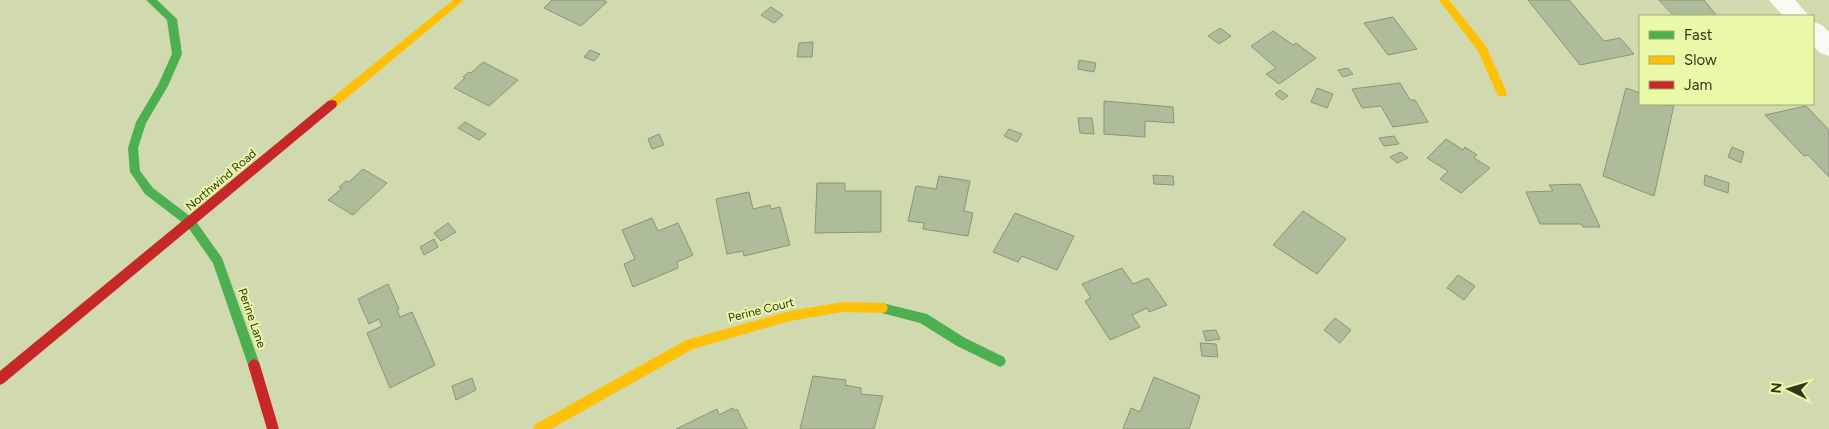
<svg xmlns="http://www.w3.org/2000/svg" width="1829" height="429" font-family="Figtree,sans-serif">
<rect width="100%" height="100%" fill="#d1d9ae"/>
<!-- building -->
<g fill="#afbc9c" stroke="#899576">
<polygon points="552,0 603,0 607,2 581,26 544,8"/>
<polygon points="1528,0 1569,0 1604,41 1620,38 1634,54 1580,65"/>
<polygon points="1659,0 1704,0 1717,16 1674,16"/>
<polygon points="771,7 783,15 774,23 761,15"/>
<polygon points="1393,17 1417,49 1388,55 1364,23"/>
<polygon points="1220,28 1231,36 1219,44 1208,36"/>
<polygon points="1273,31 1293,45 1296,43 1316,58 1279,84 1266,74 1276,68 1251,46"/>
<polygon points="813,42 812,57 797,57 799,43"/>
<polygon points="590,50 600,54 594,61 584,57"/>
<polygon points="1079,60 1096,63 1094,72 1078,69"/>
<polygon points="483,62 518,80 489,106 454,88 465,78 463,77 469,72 471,73"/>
<polygon points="1348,68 1353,74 1343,77 1338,70"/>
<polygon points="1400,83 1410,100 1415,100 1428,122 1393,127 1381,106 1362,108 1352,89"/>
<polygon points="1317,88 1333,94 1327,108 1311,102"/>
<polygon points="1626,88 1640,93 1640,104 1674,105 1654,196 1603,176"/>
<polygon points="1280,90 1288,96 1282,100 1275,94"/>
<polygon points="1104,101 1173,107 1174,123 1145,121 1145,137 1104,134"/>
<polygon points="1806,106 1829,130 1829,177 1808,155 1804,156 1765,115"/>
<polygon points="1078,118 1092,118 1094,134 1080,133"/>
<polygon points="465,122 486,134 479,140 458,128"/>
<polygon points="1009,129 1022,134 1017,142 1004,136"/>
<polygon points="659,134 664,145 652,149 648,139"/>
<polygon points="1394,136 1399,144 1384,146 1379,138"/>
<polygon points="1446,139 1463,150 1465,147 1477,155 1474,158 1490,168 1461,193 1440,179 1448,171 1427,158"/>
<polygon points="1732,147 1744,152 1741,163 1728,157"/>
<polygon points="1401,152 1408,158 1397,163 1390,157"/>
<polygon points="363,169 387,183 353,215 328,200 342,188 339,187 346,181 349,182"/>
<polygon points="1153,175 1173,176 1174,185 1154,184"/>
<polygon points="1705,175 1729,183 1728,193 1704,185"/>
<polygon points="939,176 970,181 964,211 973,213 968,236 923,229 924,223 908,221 916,186 936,189"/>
<polygon points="817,183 845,183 845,191 881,191 881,232 815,233"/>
<polygon points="1580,184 1600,227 1583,227 1581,224 1540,224 1526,192 1553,191 1549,185"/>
<polygon points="749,192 753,209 770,205 771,209 780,207 790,245 744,256 743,251 727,254 716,199"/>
<polygon points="1303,211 1346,239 1317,274 1273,245"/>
<polygon points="1015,213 1074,236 1057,270 1022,256 1018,262 993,252"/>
<polygon points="652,218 658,231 678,223 693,255 677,262 678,268 633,287 624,264 635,259 622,230"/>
<polygon points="448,223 456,232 441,241 434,233"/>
<polygon points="434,239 438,247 424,255 420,247"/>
<polygon points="1122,268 1133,284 1148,278 1167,305 1149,312 1147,308 1132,315 1140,327 1110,340 1085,301 1091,298 1082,284"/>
<polygon points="1458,275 1475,286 1464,300 1447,288"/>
<polygon points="388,284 399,309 397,310 400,317 412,312 435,365 390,388 367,333 382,326 379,319 369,324 358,299"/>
<polygon points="1335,318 1351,330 1340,343 1324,330"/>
<polygon points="1216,330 1220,339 1206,341 1203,331"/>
<polygon points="1200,343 1216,344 1218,357 1202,356"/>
<polygon points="813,376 846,380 845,385 861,388 861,394 883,396 874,429 800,429"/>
<polygon points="1154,377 1200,396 1189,429 1123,429 1131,408 1140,412"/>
<polygon points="472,378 476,390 456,400 452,386"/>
<polygon points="733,408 734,411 737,409 747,429 676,429 717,409 719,415"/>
</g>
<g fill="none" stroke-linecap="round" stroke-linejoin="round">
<!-- street -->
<g fill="#f8f9f3" fill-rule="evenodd">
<polygon points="1769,0 1795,0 1809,16 1783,16"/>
<polygon points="1813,22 1822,25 1829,32 1829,56 1820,53 1813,45"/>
</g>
<!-- fast -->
<g fill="#4caf50" fill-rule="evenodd">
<polygon points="146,0 157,0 177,19 182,54 168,86 146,123 138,148 140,171 153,188 195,220 222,258 260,365 258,369 254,371 250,369 248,365 213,263 187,226 145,194 130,172 128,148 136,122 158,85 172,54 167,20"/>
<polygon points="882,303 927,314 965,338 1004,357 1006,361 1004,365 1000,367 996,365 957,346 920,323 878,312 876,308 878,304"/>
</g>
<!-- slow -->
<g fill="#ffc107" fill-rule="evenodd">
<polygon points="453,0 464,0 336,107 328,107 327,104 328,101"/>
<polygon points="1439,0 1449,0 1486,46 1507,93 1506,96 1498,96 1478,51"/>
<polygon points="842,302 882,303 886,304 888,308 886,312 882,313 842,312 790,321 693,349 551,429 533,429 534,425 686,340 790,311"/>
</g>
<!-- jam -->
<g fill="#c62828" fill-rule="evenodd">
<polygon points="332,100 336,101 337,104 336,107 4,383 0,385 0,371 328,101"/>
<polygon points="254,359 258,361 260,365 279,429 267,429 248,365 250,361"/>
</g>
</g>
<g text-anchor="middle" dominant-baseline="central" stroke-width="4" stroke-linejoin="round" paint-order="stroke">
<!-- street labels -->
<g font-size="12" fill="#313716" stroke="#e9f9a8">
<text transform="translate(221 180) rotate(-40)">Northwind Road</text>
<text transform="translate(761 310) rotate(-14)">Perine Court</text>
<text transform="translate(252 318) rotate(71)">Perine Lane</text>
</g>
</g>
<!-- legend -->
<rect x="1639" y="15" width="175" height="90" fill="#e9f9a8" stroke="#9fab6e"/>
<rect x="1649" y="31" width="25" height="8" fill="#4caf50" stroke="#9fab6e"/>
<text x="1684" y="40" font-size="15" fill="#313716">Fast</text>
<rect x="1649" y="56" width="25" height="8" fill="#ffc107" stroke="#9fab6e"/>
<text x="1684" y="65" font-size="15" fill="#313716">Slow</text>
<rect x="1649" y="81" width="25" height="8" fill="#c62828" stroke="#9fab6e"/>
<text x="1684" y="90" font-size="15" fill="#313716">Jam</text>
<!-- north arrow -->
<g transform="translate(1789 389) rotate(275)" stroke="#e9f9a8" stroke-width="4" paint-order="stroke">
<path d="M0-4L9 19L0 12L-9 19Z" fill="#313716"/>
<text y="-8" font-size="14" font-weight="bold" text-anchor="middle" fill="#313716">N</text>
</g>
</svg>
